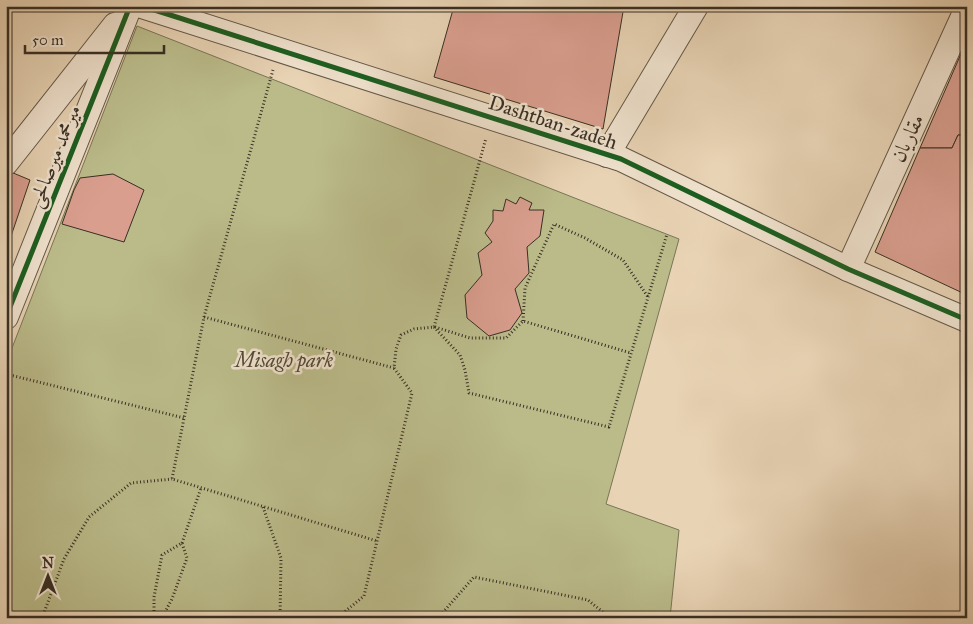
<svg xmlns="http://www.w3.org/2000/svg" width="973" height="624" font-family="'IM FELL Great Primer',Amiri,serif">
<rect width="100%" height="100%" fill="#e8d3b4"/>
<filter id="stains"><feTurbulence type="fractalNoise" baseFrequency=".004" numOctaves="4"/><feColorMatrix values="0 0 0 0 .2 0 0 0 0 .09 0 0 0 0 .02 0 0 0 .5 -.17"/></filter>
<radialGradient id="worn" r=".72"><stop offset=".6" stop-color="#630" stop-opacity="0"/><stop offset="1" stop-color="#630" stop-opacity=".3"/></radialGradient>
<!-- green -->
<polygon fill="#bbbb8a" stroke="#7a7557" points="137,26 679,239 606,504 679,530 670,618 6,618 6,359 12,348"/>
<!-- building -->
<g fill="#d99e8e" stroke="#382f24">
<polygon points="454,6 624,6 603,129 434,77"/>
<polygon points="967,40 967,135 958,135 952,148 920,148"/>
<polygon points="958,135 967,135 967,295 875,252 920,148 952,148"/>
<polygon points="6,170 30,180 6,251"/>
<polygon points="113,174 144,190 124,242 62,224 74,190 80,178"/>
<polygon points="520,197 532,203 529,210 544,210 540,236 527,247 529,273 515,289 522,313 510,330 489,336 467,318 465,295 482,275 478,253 492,242 485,233 493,221 493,210 503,211 506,199 516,204"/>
</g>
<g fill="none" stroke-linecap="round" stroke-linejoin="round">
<!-- minor casing -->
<g stroke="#645848" stroke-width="26">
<g id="minor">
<polyline points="142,6 621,159 848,269 967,320"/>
<polyline points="607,155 696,6"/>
<polyline points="6,163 115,25"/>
<polyline points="848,269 967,8"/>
<polyline points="6,317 130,6"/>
</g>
</g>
<!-- path -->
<g stroke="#382f24" stroke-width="3" stroke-dasharray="1 2.5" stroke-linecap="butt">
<polyline points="273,70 204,317 172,479 377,541"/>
<polyline points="204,317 394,368"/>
<polyline points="523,321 525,288 554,224 585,238 623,260 648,297"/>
<polyline points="434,327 460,355 465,370 469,393 609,427 667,234"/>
<polyline points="435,327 470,338 506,338 523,321 631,353"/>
<polyline points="6,374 184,418"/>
<polyline points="263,507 281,558 280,618"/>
<polyline points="182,543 201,488"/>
<polyline points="42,618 64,559 89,517 131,483 172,479"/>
<polyline points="154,618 154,597 162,555 182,543 187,558 172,599 166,610 165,618"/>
<polyline points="337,618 364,596 412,393 394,368 396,349 401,335 414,329 434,327 486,138"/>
<polyline points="438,618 474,577 588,600 610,618"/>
</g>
<!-- minor -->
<use href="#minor" stroke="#f0e2ce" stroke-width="24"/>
<!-- cycleway casing -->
<g stroke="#f0e2ce" stroke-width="8">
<g id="cycleway">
<polyline points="142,6 621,159 848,269 967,320"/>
<polyline points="6,317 130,6"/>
</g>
</g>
<!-- cycleway -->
<use href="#cycleway" stroke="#1b5e20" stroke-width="5"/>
</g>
<g text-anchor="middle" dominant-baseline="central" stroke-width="5" stroke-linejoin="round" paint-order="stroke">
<!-- street labels -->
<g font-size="20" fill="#382f24" stroke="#f0e2ce">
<text transform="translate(553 122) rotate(18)">Dashtban-zadeh</text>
<text transform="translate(907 138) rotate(-65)">مقاریان</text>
<text transform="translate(54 156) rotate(-68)">میرمحمد میرصالحی</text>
</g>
<!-- park labels -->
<g font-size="20" font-style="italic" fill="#524b38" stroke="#f0e2ce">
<text x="284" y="360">Misagh park</text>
</g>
</g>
<!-- margin -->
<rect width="973" height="624" fill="none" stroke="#e8d3b4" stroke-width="25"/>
<rect x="8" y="8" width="958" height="609" fill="none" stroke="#382f24" stroke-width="2.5"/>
<rect x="12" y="12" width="948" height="599" fill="none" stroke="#382f24"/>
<!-- north arrow -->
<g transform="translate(48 576)" stroke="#f0e2ce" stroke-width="4" paint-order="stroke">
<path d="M0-4L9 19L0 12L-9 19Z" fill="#382f24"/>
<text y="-8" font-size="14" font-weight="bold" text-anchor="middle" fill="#382f24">N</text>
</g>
<!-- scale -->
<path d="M25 45v8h139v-8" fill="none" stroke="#382f24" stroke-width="2.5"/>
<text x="32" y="45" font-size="15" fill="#382f24" stroke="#f0e2ce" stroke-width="4" paint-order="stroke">50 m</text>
<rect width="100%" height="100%" filter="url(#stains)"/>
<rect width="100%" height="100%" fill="url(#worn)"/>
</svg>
